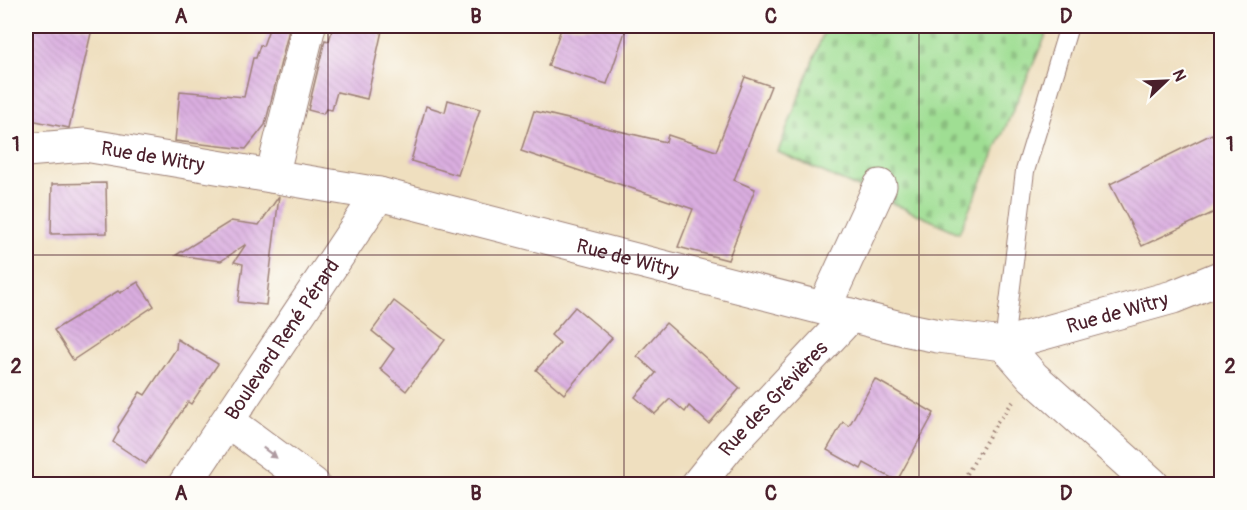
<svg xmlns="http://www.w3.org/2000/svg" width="1247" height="510" font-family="Pangolin,sans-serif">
<defs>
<pattern id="cemetery-stones" width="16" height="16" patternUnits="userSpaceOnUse" patternTransform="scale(1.5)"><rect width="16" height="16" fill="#9fde93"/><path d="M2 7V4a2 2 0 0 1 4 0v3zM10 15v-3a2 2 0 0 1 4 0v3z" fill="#8abe7f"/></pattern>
<pattern id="building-back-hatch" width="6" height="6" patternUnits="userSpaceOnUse" patternTransform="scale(1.5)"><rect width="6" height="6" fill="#daaee0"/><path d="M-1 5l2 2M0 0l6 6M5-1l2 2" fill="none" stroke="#bd95c0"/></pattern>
</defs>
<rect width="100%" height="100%" fill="#fdfcf7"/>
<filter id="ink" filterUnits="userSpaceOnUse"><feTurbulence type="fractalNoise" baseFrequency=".0167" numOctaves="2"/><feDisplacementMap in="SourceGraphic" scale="12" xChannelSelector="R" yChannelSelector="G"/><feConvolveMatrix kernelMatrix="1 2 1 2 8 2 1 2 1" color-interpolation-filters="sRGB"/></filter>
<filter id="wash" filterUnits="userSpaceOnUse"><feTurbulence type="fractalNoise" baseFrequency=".008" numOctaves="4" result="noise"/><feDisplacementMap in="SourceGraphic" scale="24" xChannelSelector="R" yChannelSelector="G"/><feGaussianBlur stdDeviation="1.35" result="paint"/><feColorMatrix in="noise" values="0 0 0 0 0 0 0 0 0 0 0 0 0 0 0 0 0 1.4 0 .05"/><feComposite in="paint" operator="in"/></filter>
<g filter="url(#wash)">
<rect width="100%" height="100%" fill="#efdfbf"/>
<!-- cemetery -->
<polygon fill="url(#cemetery-stones)" stroke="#747e5f" stroke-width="1.5" points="826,26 1050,26 959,233 778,152"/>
<g id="blocks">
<!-- building -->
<g fill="url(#building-back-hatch)">
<polygon points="26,26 73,26 92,29 69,128 26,119"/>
<polygon points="270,26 289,30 265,125 246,149 175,141 180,91 244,97 253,58 256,58 260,45 263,46"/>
<polygon points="333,26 383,26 367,99 337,92 332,110 326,109 323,114 308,110 325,40 329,41"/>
<polygon points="562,26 627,26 607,84 548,66"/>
<polygon points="745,77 771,86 734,180 755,189 728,260 678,247 693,209 521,151 534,111 666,142 668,135 716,151"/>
<polygon points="448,100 480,109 458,175 411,161 426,106 445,112"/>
<polygon points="1212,134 1221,154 1221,209 1142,246 1110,184"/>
<polygon points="106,183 107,233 51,234 52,184"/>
<polygon points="279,196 266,305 238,302 243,264 234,262 246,244 221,261 176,255 231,221 259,225"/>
<polygon points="138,282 154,306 73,360 54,330 118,291 120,293"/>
<polygon points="394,301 445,340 406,391 380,369 394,349 372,331"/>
<polygon points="575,307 612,338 564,394 536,370 560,343 551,335"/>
<polygon points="666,323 740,388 709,424 689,406 685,412 670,399 655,414 635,397 656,373 637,356"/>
<polygon points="177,339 218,364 191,404 188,402 146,464 113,442 119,431 118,427 140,392 145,395 176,349"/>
<polygon points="875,379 934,413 897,481 864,463 861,469 827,450 843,422 849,426"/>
</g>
</g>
</g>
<g filter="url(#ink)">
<use href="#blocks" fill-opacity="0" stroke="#9c7f75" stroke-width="1.5"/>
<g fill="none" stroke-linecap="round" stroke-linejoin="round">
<!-- lane casing -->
<g stroke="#9c7f75" stroke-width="20">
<polyline id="lane" points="1004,344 1025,171 1069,26"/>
</g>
<!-- street casing -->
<g stroke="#9c7f75" stroke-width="35">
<g id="street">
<polyline points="272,176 309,26"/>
<polyline points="824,308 880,186"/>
<polyline points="1004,344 1033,377 1152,484"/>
<polyline points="228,421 313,484"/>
<path id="s1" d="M185 484 379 194"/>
<path id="s2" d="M698 484 731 443 851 315"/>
</g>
</g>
<!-- secondary casing -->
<g stroke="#9c7f75" stroke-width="35">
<g id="secondary">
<path id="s3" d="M26 150 85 145 379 194 904 329 938 336 1004 344 1173 297 1222 277"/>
</g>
</g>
<!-- path -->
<polyline stroke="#9c7f75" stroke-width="4" stroke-dasharray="1.5 4.5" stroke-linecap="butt" points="961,484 996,424 1013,402"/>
<!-- lane -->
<use href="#lane" stroke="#fff" stroke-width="18"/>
<!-- street -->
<use href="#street" stroke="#fff" stroke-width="33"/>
<!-- secondary -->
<use href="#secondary" stroke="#fff" stroke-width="33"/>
</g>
<!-- one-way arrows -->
<defs><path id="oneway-solid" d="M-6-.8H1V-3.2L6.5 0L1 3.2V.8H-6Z" transform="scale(1.5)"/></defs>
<use fill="#ae9aa0" href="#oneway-solid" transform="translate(270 453) rotate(37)"/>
</g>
<!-- grid -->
<path fill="none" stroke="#4a1f2b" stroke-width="1.5" stroke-opacity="0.55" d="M328 26V484M624 26V484M919 26V484M26 255H1222"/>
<g text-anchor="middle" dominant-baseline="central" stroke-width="5" stroke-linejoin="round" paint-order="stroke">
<!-- street labels -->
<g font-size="20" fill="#4a1f2b" stroke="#fdfcf7">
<text stroke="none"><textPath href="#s3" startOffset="128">Rue de Witry</textPath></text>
<text stroke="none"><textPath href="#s3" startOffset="614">Rue de Witry</textPath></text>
<text stroke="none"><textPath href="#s3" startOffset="1118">Rue de Witry</textPath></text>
<text stroke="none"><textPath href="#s1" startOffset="174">Boulevard René Pérard</textPath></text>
<text stroke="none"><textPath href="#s2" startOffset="114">Rue des Grévières</textPath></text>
</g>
</g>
<!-- margin -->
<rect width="1247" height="510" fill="none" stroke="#fdfcf7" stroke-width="66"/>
<!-- north arrow -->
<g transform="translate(1166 81) rotate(67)" stroke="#fdfcf7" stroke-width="4.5" paint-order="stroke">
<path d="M0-4.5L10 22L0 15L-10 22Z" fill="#4a1f2b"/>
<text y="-9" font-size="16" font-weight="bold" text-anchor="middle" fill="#4a1f2b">N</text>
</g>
<rect x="33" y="33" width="1181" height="444" fill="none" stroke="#4a1f2b" stroke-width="2"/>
<g font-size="20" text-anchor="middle" font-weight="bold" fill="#4a1f2b">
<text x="181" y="23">A</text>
<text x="476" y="23">B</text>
<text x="771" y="23">C</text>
<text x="1066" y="23">D</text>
<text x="16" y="151">1</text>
<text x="1230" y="151">1</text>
<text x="16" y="373">2</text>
<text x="1230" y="373">2</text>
<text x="181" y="500">A</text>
<text x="476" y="500">B</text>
<text x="771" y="500">C</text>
<text x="1066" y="500">D</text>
</g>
</svg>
